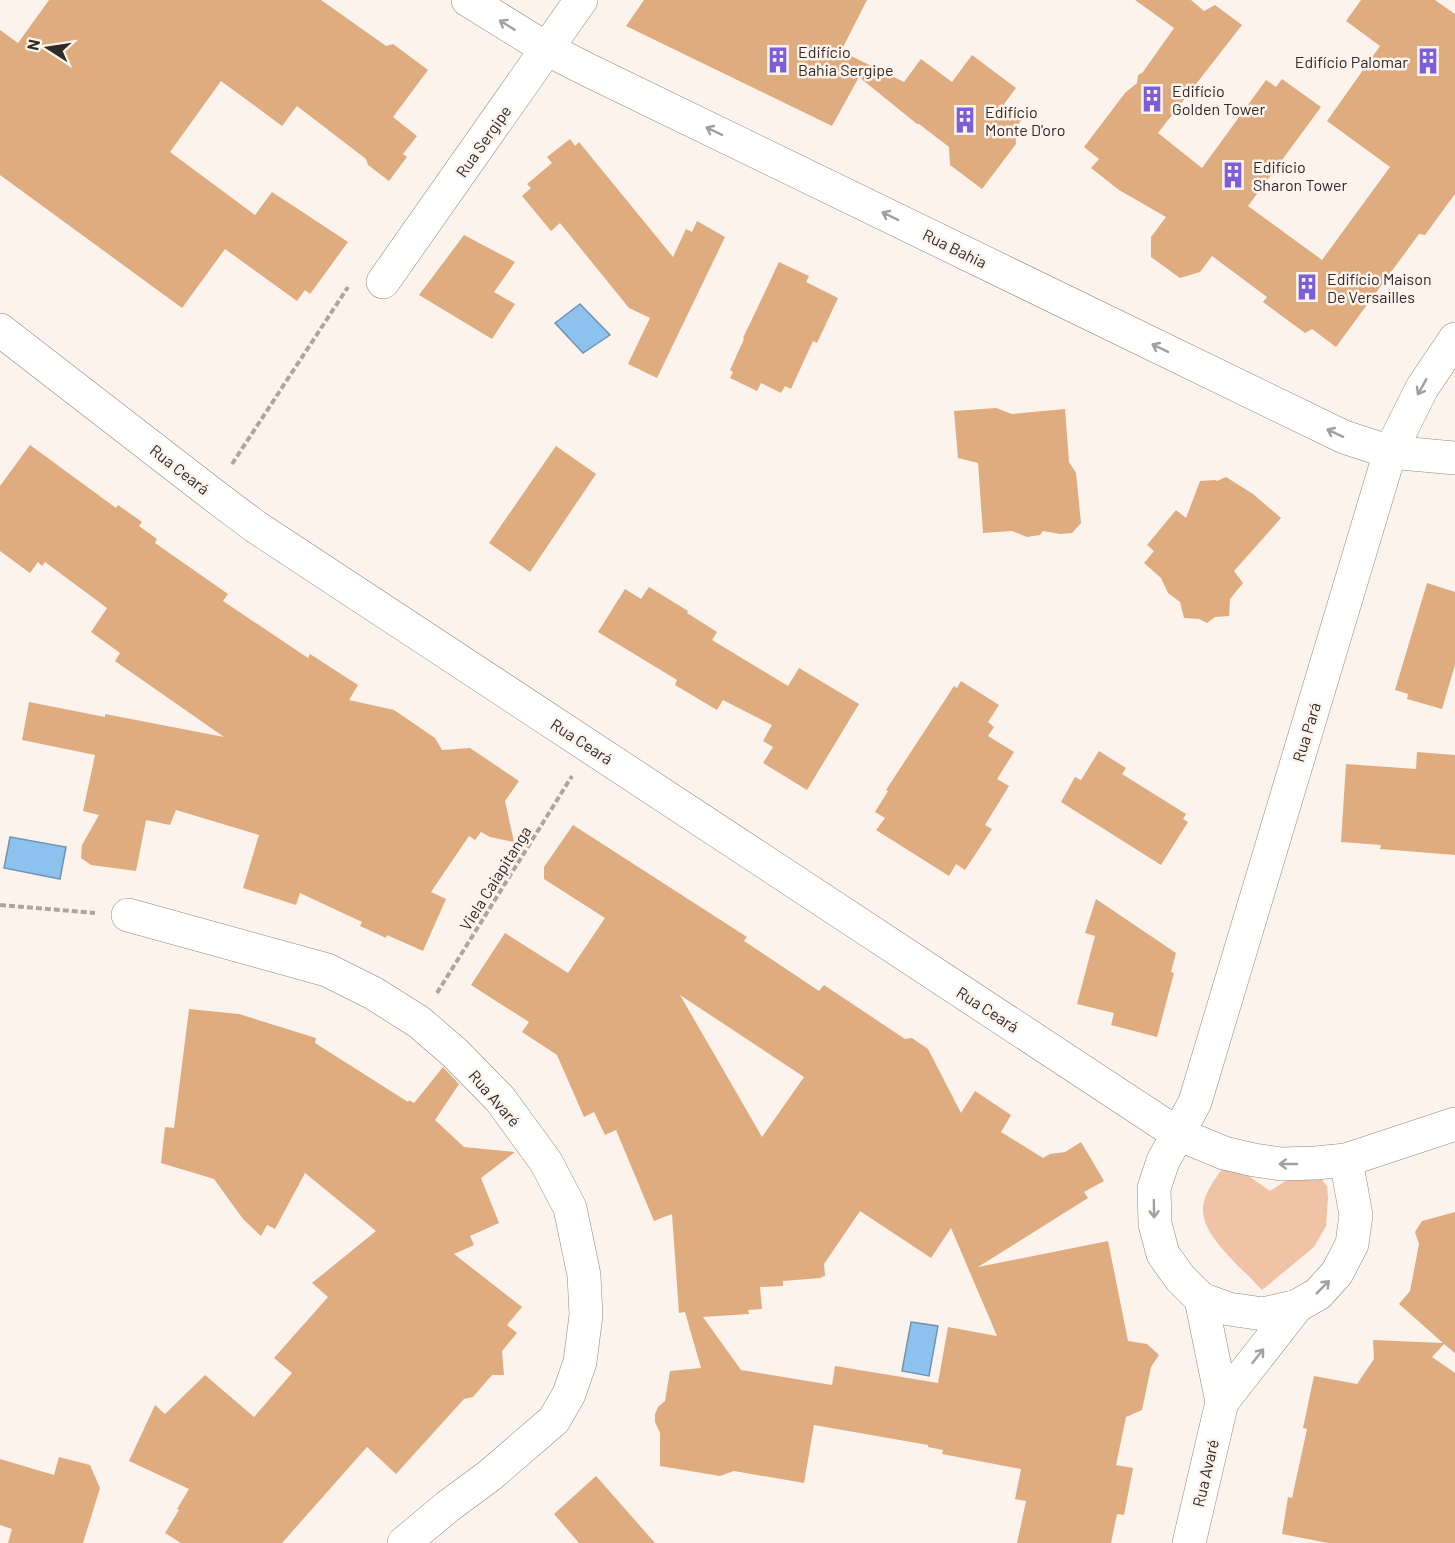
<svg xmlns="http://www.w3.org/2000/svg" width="1455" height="1543" font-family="Barlow,sans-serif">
<rect width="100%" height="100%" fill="#fdf3ed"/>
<!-- green -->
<path fill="#f0c2a6" d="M1223 1168H1237L1270 1191 1287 1180 1318 1175 1327 1186 1328 1198 1326 1226 1314 1247 1262 1290C1245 1271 1210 1243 1204 1218 1199 1201 1213 1181 1223 1168Z"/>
<!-- water -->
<g fill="#8dc1ee" stroke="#7194b2" stroke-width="1.5">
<polygon points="580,304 610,335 583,353 555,323"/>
<polygon points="10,837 66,847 60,879 4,868"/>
<polygon points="911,1322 938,1326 929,1376 902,1371"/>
</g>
<!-- building -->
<g fill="#dfac80" fill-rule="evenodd">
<polygon points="49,0 321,0 386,46 393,44 428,70 393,117 417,136 403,154 407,157 389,181 368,165 366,159 297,106 282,126 221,81 170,152 255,215 272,192 348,242 310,294 305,290 297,301 225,249 182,308 0,175 0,30 18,43"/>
<polygon points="644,0 867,0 841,51 904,82 921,59 952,82 972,55 1016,88 1004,104 1023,118 1015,129 1016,144 982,189 950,165 949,147 919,124 917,124 859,77 832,126 626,26"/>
<polygon points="1135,0 1191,0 1204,11 1215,5 1242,25 1158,133 1202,168 1266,80 1276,87 1282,79 1321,107 1248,206 1322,260 1390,167 1327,121 1380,46 1346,21 1361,0 1435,0 1455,14 1455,194 1425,235 1419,234 1336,347 1312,329 1305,333 1275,311 1263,302 1267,297 1212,256 1200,272 1180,278 1151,257 1151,237 1166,217 1119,190 1091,168 1099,159 1084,147 1125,93 1137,83 1138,75 1143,72 1174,28"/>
<polygon points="570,139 575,146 579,142 673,257 686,229 692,232 697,221 725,237 657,378 628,364 650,318 629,308 560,223 551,231 522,196 531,188 527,184 552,163 547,157"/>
<polygon points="464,235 515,262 494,292 515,304 492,339 419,295"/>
<polygon points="779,262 809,276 806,282 838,298 817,343 813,341 791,389 785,386 781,393 761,383 757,391 730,378 733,372 730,370 744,339 743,338"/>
<polygon points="996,408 1012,414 1065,409 1069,462 1076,473 1081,523 1072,533 1060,534 1043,531 1040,535 1027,537 1012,531 983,533 978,463 958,458 954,411"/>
<polygon points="30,445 116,508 118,505 142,522 139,526 157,539 155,543 228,594 223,601 308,658 310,654 358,685 349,700 394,710 435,738 442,750 470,748 519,781 505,801 514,842 490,837 481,832 475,840 469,836 431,892 446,899 423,951 387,935 386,938 360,926 362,922 300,893 296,905 243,888 259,835 176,810 170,825 146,820 136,871 91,865 81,858 82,845 99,815 83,811 95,755 22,740 29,702 105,717 105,714 224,737 115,661 120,653 91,632 107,608 45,562 42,566 38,562 30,573 0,551 0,486"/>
<polygon points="556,446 596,474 530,572 489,543"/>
<polygon points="1226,477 1253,494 1281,518 1234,571 1243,583 1230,599 1229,616 1215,617 1207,623 1199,619 1184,618 1180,602 1168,593 1161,578 1144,563 1154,551 1147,545 1176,510 1186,518 1200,481 1215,480 1217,481"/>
<polygon points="1427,583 1455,592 1455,665 1442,709 1407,699 1408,694 1395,690"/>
<polygon points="649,587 688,611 687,613 717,632 712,640 788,686 799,668 859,704 807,790 763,763 773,747 763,741 772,725 723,700 717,710 675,685 677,680 598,632 625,589 641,599"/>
<polygon points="961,681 999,705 988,722 994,727 988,736 1014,752 997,779 1009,786 985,825 992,829 965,870 956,864 949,876 876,830 885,818 875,812 888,791 886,790 954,686 957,688"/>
<polygon points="1099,751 1126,768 1122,774 1186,814 1183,819 1188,822 1161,865 1061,802 1075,777 1081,780"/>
<polygon points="1417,752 1455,755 1455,855 1380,849 1381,845 1341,842 1346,764 1416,769"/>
<path d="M573 825 747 937 744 941 819 991 824 985 905 1039 912 1038 928 1049 961 1113 975 1091 1011 1115 1001 1132 1043 1158 1050 1154 1065 1152 1081 1142 1104 1181 1084 1192 1088 1198 978 1267 1108 1241 1128 1341 1147 1344 1159 1355 1151 1367 1142 1410 1126 1417 1116 1465 1133 1468 1124 1515 1117 1514 1111 1543H1017L1026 1501 1015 1499 1021 1469 942 1454 943 1450 928 1447V1445L814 1425 804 1483 734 1471 720 1476 660 1466V1433L655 1422V1414L658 1407 665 1401 670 1371 701 1368 685 1312 679 1313 672 1214 654 1221 616 1130 605 1135 594 1112 584 1117 557 1055 522 1032 529 1022 471 985 505 933 568 973 605 918 544 879V867ZM680 995 804 1077 762 1137ZM860 1211 931 1258 951 1228 997 1336 948 1327 938 1383 835 1366 832 1385 741 1370 703 1317 749 1314 748 1310 762 1309 760 1287 783 1286V1281L821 1278V1277L825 1276 824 1264Z"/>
<polygon points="1096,899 1176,953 1171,972 1174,973 1157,1037 1111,1025 1114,1013 1077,1004 1095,936 1085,933"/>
<polygon points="189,1009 239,1014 316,1038 315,1043 408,1102 409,1100 414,1103 443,1067 459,1084 435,1120 464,1147 515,1152 481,1178 499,1223 470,1236 474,1245 454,1254 522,1307 507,1325 517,1333 502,1351 504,1375 492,1375 473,1397 464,1399 396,1474 367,1447 282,1543 181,1543 165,1533 179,1510 177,1509 189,1489 129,1461 155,1405 165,1414 205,1375 254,1417 292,1373 274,1358 328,1297 312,1283 376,1231 305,1173 275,1229 267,1225 261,1236 243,1219 214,1179 161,1163 165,1127 174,1128"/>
<polygon points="1455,1212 1455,1353 1444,1344 1432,1357 1455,1373 1455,1543 1328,1543 1282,1534 1288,1497 1292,1498 1307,1429 1303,1428 1314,1376 1357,1384 1374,1359 1373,1340 1443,1343 1399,1304 1410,1291 1419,1244 1415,1232 1422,1221"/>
<polygon points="59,1457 90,1465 100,1488 83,1543 8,1543 12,1529 0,1525 0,1459 54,1475"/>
<polygon points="596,1476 655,1543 579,1543 554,1514"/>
</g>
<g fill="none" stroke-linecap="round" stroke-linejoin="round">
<!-- minor casing -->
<g stroke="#94867d" stroke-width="34">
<g id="minor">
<polyline points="468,0 547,49 586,69 1344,437 1390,452 1455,458"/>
<polyline points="383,282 581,0"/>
<polyline points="0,330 212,494 256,527 1178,1134 1195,1102 1390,452 1422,388 1455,339"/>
<polyline points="128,915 327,970 373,993 419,1022 455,1053 500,1099 546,1162 570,1208 584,1275 586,1315 580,1362 569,1394 554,1420 489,1476 447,1507 404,1543"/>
<polyline points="1346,1160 1356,1215 1352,1244 1337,1273 1318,1294 1297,1306 1263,1314 1229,1309 1201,1299 1180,1278 1163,1254 1155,1224 1154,1188 1163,1161 1178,1134 1224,1153 1254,1160 1281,1164 1316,1163 1346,1160 1455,1124"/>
<polyline points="1222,1402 1297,1306"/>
<polyline points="1189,1543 1222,1402 1201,1299"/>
</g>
</g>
<!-- path -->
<g stroke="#ada5a0" stroke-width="4" stroke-dasharray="6 3" stroke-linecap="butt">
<polyline points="232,464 348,287"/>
<polyline points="0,905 95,913"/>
<polyline points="437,993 572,776"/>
</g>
<!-- minor -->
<use href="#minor" stroke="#fff" stroke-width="33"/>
</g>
<!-- one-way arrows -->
<defs><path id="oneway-shaft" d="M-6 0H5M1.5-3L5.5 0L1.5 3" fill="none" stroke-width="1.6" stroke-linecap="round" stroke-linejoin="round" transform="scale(1.5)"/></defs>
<g stroke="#a2a09e">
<use href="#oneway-shaft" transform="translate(507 25) rotate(-148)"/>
<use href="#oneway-shaft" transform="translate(714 131) rotate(-154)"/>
<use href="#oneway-shaft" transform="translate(890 216) rotate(-154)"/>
<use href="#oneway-shaft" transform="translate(1160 348) rotate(-154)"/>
<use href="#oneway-shaft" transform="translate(1422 387) rotate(119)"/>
<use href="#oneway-shaft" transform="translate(1335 433) rotate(-155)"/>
<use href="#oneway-shaft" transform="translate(1288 1164) rotate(-180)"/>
<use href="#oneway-shaft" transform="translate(1154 1209) rotate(89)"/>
<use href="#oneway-shaft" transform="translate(1323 1287) rotate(-45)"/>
<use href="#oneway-shaft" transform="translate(1258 1356) rotate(-52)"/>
</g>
<!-- icons -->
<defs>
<g id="building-bare" transform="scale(2.07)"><path d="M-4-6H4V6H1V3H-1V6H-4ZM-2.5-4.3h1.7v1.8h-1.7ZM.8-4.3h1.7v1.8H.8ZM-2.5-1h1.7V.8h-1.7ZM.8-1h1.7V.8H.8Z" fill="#7d5ed9" stroke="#fdf3ed" stroke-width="2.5" paint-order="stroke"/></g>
</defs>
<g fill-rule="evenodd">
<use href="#building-bare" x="778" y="60"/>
<use href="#building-bare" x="1428" y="61"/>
<use href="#building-bare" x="1152" y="99"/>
<use href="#building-bare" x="965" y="120"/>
<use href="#building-bare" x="1233" y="175"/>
<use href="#building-bare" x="1307" y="287"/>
</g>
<g text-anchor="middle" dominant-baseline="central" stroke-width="5" stroke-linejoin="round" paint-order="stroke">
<!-- poi labels -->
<g font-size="16" fill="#302b27" stroke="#fdf3ed" text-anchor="start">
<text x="798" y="51">Edifício<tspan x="798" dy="18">Bahia Sergipe</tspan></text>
<text x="1408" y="61" text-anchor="end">Edifício Palomar</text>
<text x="1172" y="90">Edifício<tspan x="1172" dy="18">Golden Tower</tspan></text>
<text x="985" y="111">Edifício<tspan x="985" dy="18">Monte D'oro</tspan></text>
<text x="1253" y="166">Edifício<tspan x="1253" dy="18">Sharon Tower</tspan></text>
<text x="1327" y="278">Edifício Maison<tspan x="1327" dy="18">De Versailles</tspan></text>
</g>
<!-- street labels -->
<g font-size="16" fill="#302b27" stroke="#fdf3ed">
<text transform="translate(483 141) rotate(-55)">Rua Sergipe</text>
<text transform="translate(955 248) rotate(26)">Rua Bahia</text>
<text transform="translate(180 469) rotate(38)">Rua Ceará</text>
<text transform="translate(1306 732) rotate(-73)">Rua Pará</text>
<text transform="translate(582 741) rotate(33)">Rua Ceará</text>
<text transform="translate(495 878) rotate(-58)">Viela Caiapitanga</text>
<text transform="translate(988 1009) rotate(33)">Rua Ceará</text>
<text transform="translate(495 1098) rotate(49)">Rua Avaré</text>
<text transform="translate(1205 1473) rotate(-77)">Rua Avaré</text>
</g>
</g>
<!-- north arrow -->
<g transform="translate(48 48) rotate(282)" stroke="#fdf3ed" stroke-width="4.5" paint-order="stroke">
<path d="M0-4.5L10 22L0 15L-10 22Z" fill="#302b27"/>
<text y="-9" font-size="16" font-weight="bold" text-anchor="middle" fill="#302b27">N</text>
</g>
</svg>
